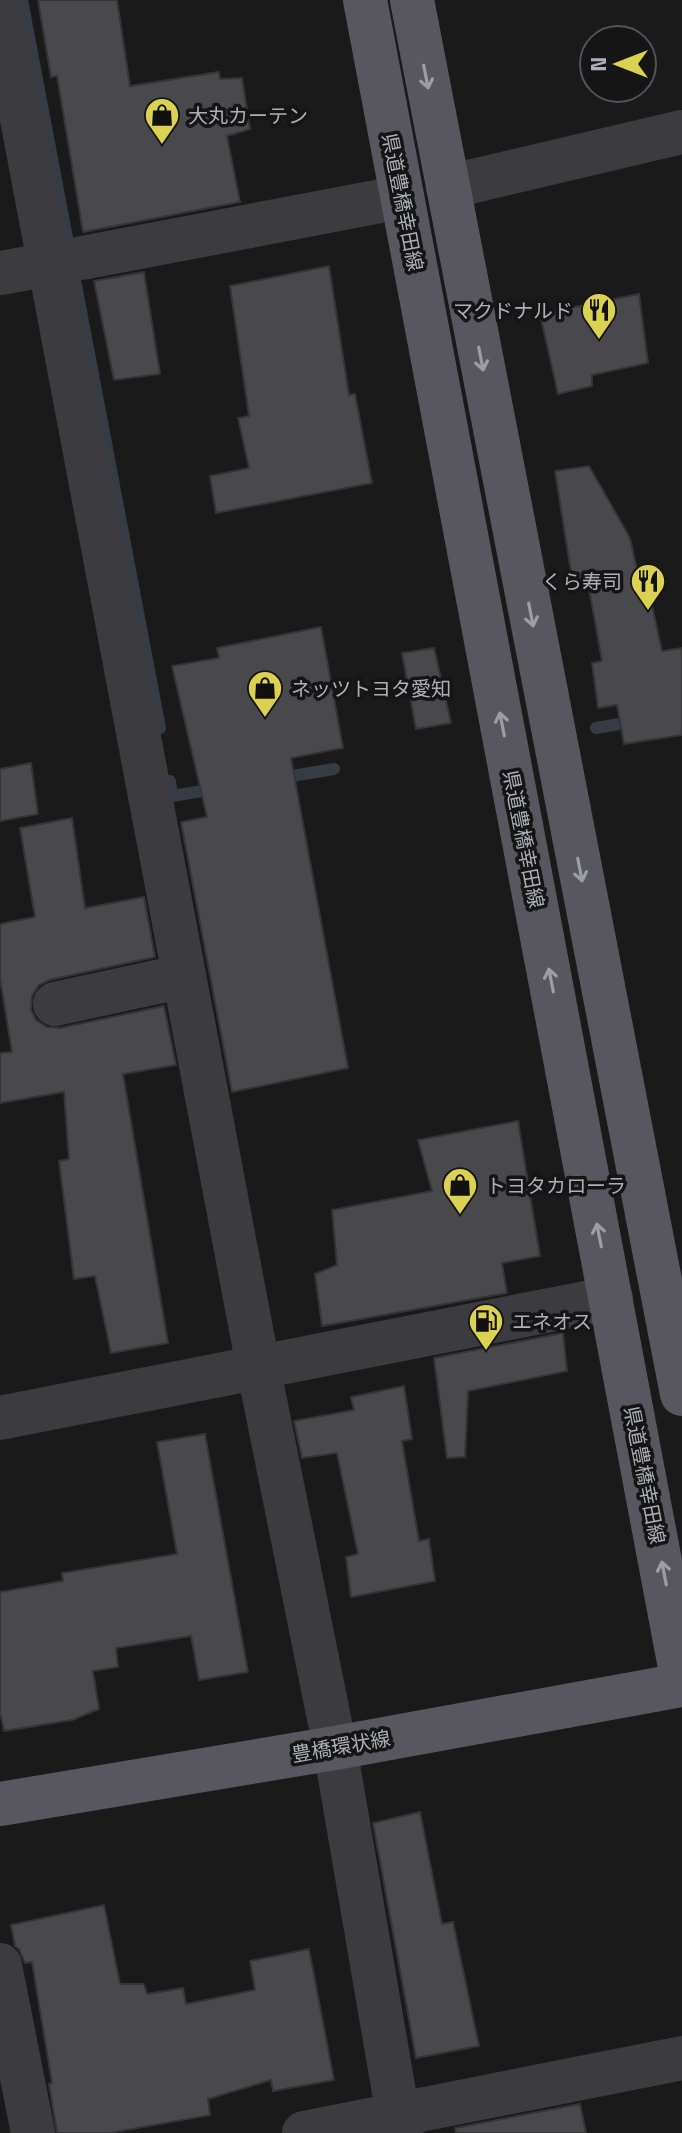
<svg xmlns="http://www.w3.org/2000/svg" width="682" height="2133" font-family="'Titillium Web','Noto Sans JP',sans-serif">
<rect width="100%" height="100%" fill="#1a1a1b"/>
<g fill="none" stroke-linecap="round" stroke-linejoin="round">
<!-- stream -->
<g stroke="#363b44" stroke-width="12">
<polyline points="22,0 160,728"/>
<polyline points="596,728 637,721"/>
<polyline points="280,778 334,769"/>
<polyline points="170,781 172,796 215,789"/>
</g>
</g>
<!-- building -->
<g fill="#49494d" stroke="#353437" stroke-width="2">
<polygon points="38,0 117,0 130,86 219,72 220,79 242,78 250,129 227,136 240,202 83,232 57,76 51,77"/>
<polygon points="329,266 349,395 355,394 372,483 216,513 210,476 249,468 238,418 249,416 230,286"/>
<polygon points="144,272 160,374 114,380 94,281"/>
<polygon points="639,294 648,363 592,375 592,386 558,394 540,314"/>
<polygon points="589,466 630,538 641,588 648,587 662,651 682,648 682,735 624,744 617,705 598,708 592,663 602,661 588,583 573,585 555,471"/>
<polygon points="321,627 343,748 291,758 348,1068 232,1092 181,822 207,817 172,666 219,658 217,648"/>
<polygon points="434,648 451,723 416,729 402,653"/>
<polygon points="31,763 38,814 0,821 0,769"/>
<polygon points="72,818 85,908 144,897 155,957 49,980 39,985 32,996 31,1010 36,1020 47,1027 60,1028 164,1006 176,1065 123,1074 168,1343 111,1353 95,1276 74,1279 59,1161 69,1159 64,1092 0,1103 0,1053 12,1052 0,978 0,924 35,917 20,828"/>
<polygon points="518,1121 540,1256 502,1263 507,1293 322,1326 315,1274 337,1265 332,1210 432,1191 418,1140"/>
<polygon points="563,1333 567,1371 468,1391 465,1457 447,1458 434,1358"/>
<polygon points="404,1386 412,1439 402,1441 419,1541 429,1539 435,1581 351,1597 346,1557 358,1554 337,1453 302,1458 294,1421 354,1410 351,1397"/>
<polygon points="205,1434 248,1672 199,1680 191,1636 116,1648 118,1667 93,1671 99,1709 72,1720 4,1731 0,1712 0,1592 63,1581 62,1573 177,1554 157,1442"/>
<polygon points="420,1812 442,1924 453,1922 479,2046 416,2058 373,1823"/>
<polygon points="104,1905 120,1984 144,1984 147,1994 183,1988 186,2004 255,1990 250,1961 309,1949 334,2080 273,2091 271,2080 208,2099 210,2115 110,2133 57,2133 49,2084 52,2083 32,1962 25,1963 19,1949 15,1946 11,1925"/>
<polygon points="580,2104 586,2133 456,2133 455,2128"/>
</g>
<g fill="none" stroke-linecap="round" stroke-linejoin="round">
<!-- minor -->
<g stroke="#3c3b40" stroke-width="44">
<polyline points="0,3 258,1366 335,1748 401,2133"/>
<polyline points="448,187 682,132"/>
<polyline points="82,258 402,197"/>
<polyline points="0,273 62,262"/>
<polyline points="55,1004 184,976"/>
<polyline points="0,1418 611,1298"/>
<polyline points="0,1965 33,2133"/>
<polyline points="304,2133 682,2058"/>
</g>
<!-- major -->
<g stroke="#58575f" stroke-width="44">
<polyline points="365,0 682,1678"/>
<polyline points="412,0 682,1394"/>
<polyline points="0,1804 335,1748 682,1685"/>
</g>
</g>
<!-- one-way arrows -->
<defs><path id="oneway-shaft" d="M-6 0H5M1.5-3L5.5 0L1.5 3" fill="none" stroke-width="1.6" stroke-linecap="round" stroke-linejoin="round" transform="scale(2)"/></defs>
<g stroke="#9d9da7">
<use href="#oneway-shaft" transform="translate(426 77) rotate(79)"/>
<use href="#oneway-shaft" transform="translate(481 359) rotate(79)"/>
<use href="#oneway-shaft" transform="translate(531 615) rotate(79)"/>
<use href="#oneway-shaft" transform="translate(502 724) rotate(-101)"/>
<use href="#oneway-shaft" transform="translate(580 870) rotate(79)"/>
<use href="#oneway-shaft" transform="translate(551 980) rotate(-101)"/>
<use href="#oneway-shaft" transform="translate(599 1235) rotate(-101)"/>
<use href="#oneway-shaft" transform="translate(664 1573) rotate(-101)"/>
</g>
<!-- icons -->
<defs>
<g id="shop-pin" transform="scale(1.8)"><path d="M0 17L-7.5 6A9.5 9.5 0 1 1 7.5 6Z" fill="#dcd251" stroke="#151516"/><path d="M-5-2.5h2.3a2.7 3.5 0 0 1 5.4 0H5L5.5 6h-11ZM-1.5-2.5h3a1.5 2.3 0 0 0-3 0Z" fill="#111"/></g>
<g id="restaurant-pin" transform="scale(1.8)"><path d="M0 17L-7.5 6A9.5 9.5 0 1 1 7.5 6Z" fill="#dcd251" stroke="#151516"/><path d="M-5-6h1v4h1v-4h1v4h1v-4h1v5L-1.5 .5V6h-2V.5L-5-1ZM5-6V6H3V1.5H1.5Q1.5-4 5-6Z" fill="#111"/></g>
<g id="fuel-pin" transform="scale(1.8)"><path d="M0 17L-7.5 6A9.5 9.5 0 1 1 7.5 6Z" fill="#dcd251" stroke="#151516"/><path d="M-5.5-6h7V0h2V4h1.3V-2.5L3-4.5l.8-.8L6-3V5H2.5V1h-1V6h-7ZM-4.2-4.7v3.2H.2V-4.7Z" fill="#111"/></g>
</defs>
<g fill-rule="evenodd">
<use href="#shop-pin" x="162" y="115"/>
<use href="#restaurant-pin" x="599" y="310"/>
<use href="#restaurant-pin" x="648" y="581"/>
<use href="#shop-pin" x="265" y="688"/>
<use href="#shop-pin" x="460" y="1185"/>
<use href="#fuel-pin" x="486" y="1321"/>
</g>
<g text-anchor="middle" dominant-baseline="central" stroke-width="7" stroke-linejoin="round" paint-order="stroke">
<!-- poi labels -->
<g font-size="20" fill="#aeaeb9" stroke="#151516" text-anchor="start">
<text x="188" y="115">大丸カーテン</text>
<text x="573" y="310" text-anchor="end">マクドナルド</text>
<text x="622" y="581" text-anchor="end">くら寿司</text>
<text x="291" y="688">ネッツトヨタ愛知</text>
<text x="486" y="1185">トヨタカローラ</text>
<text x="512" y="1321">エネオス</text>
</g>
<!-- street labels -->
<g font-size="20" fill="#aeaeb9" stroke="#151516">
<text transform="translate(403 202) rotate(79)">県道豊橋幸田線</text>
<text transform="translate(524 839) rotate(79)">県道豊橋幸田線</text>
<text transform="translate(645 1475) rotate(79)">県道豊橋幸田線</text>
<text transform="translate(341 1746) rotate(-10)">豊橋環状線</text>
</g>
</g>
<!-- north arrow -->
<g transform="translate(618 64) rotate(270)"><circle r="38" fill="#151516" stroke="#525257" stroke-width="2"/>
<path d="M0-6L14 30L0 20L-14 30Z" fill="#dcd251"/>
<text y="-12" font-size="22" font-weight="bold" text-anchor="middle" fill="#aeaeb9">N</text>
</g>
</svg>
